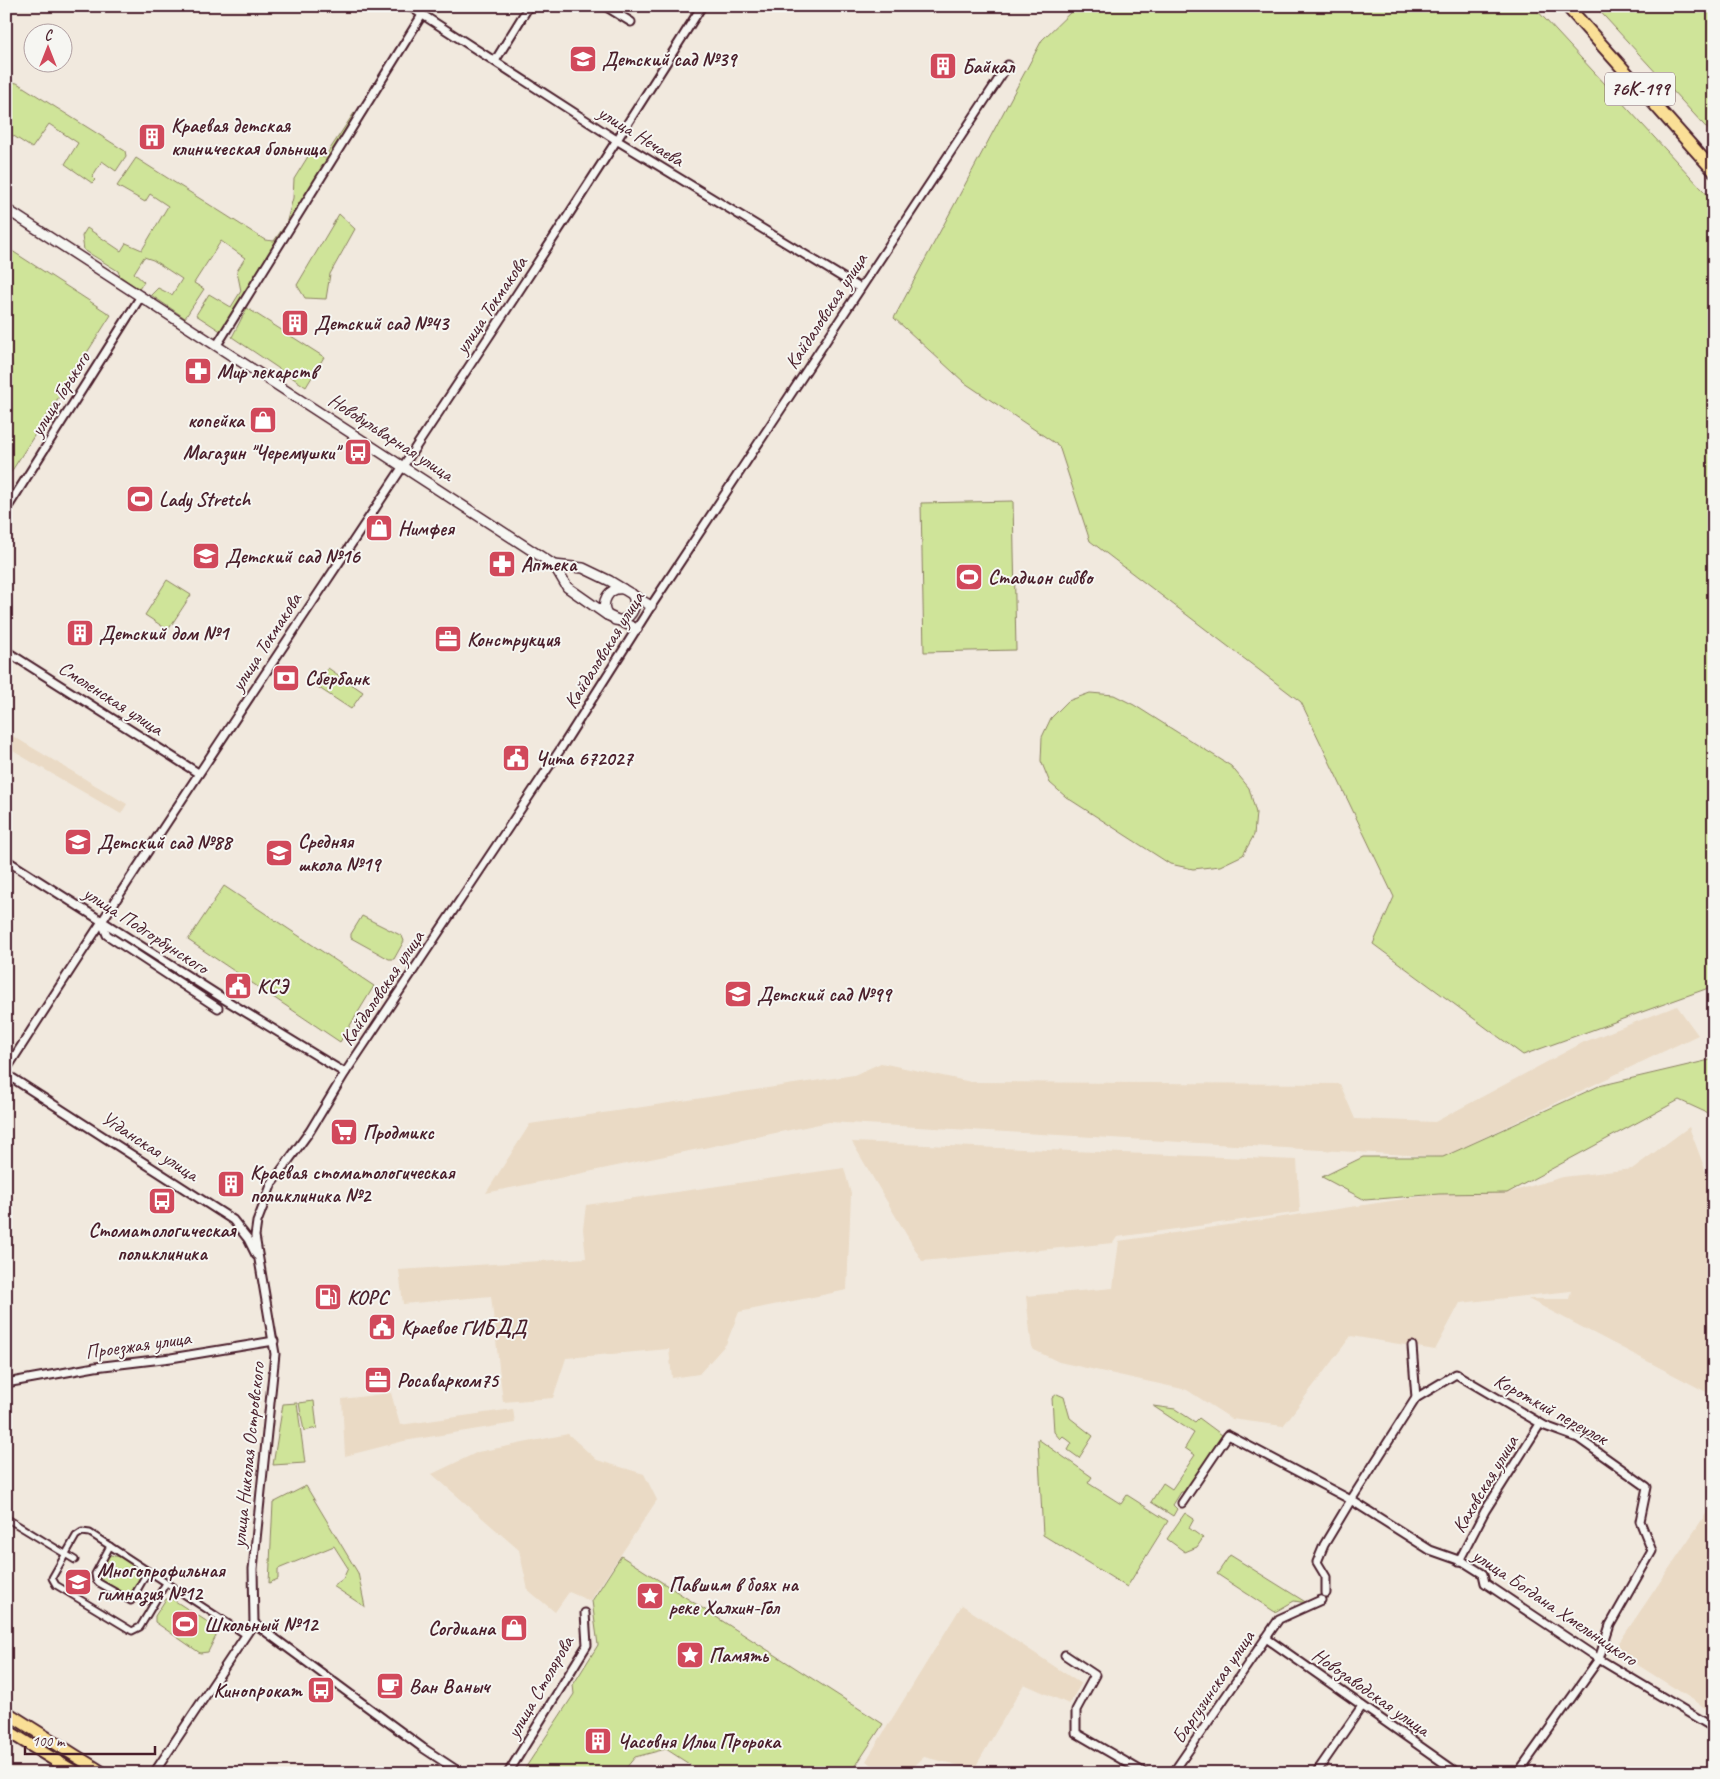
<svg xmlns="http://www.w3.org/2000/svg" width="1720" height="1779" font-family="Caveat,sans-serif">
<rect width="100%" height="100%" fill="#f1e9de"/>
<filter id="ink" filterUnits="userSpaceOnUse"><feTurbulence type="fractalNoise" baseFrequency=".02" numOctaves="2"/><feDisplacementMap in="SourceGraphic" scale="10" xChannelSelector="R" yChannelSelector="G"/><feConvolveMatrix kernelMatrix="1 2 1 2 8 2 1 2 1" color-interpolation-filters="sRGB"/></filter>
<g filter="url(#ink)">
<!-- built -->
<g fill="#eadac5">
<polygon points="6,732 127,804 121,814 6,747"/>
<polygon points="1677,1006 1698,1035 1443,1157 829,1122 486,1193 530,1124 854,1075 881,1063 971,1082 1340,1084 1355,1119 1435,1122 1584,1042"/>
<polygon points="1689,1127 1708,1177 1714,1181 1714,1396 1528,1299 1569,1299 1571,1291 1460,1303 1435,1350 1351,1336 1283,1426 1232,1419 1187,1390 1059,1362 1032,1349 1026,1296 1113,1288 1119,1241 1439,1194 1507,1193 1563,1177 1632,1169"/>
<polygon points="852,1142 1297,1160 1300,1212 1117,1237 1113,1243 922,1261"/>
<polygon points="844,1168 851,1194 847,1290 739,1312 726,1344 699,1374 672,1378 669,1349 566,1358 553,1398 503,1402 491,1296 403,1304 399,1270 586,1258 583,1229 586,1205"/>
<polygon points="391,1393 400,1425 513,1409 515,1423 404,1441 345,1456 342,1399"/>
<polygon points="568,1434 597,1460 644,1474 657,1500 590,1601 569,1592 555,1612 528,1590 519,1550 432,1474 478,1452"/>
<polygon points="1714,1502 1714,1713 1614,1650"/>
<polygon points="962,1605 1081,1684 1069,1704 1024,1684 974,1769 924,1757 907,1773 885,1773 866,1761"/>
</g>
<!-- green -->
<g fill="#cfe499" stroke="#8c8262">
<polygon points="1077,6 1533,6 1714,202 1714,986 1523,1055 1373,944 1394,897 1301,702 1090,541 1059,446 965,383 894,318 1042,40"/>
<polygon points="1595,6 1714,6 1714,136"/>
<polygon points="6,81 17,83 125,151 126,156 116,171 102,161 92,177 95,180 92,183 65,164 78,143 49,124 32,148 6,131"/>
<polygon points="354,113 357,116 222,332 196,315 209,294 231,307 241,291 237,271 245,258 221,241 194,283 204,289 185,318 151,295 158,288 172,295 182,279 153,260 144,257 134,273 144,282 139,289 120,276 118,271 84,250 82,236 87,228 121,251 126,243 142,250 168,206 150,194 145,202 117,186 136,158 265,240 274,241 286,224 293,198 294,179 312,150 324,158"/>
<polygon points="339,214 355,229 330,274 326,299 305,298 297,285"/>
<polygon points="6,247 111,315 6,480"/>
<polygon points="247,308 324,357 306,387 232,337"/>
<polygon points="1013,501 1016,650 924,652 921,503"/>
<polygon points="167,580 191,595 168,630 145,615"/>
<polygon points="328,668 363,692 351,709 316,686"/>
<polygon points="1090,693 1114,695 1134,705 1231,766 1249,788 1256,813 1254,835 1243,855 1220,866 1193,869 1170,864 1066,797 1050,783 1041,761 1042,737 1051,718 1068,701"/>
<polygon points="224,886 374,986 340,1042 188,940"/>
<polygon points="362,916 402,936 404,941 394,959 389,959 351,938 351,934"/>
<polygon points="1714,1059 1714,1116 1679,1100 1507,1193 1439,1194 1365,1200 1322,1177 1363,1157 1443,1157 1599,1086"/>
<polygon points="1057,1394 1064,1397 1070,1418 1093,1436 1079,1458 1068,1450 1072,1443 1063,1436 1060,1439 1054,1432 1052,1398"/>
<polygon points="314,1401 317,1428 304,1431 299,1403"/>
<polygon points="297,1403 305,1463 273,1465 283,1404"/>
<polygon points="1153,1406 1175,1409 1195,1422 1199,1418 1222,1435 1185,1492 1181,1492 1173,1505 1177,1509 1173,1516 1151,1502 1163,1483 1172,1489 1195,1455 1185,1448 1194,1433"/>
<polygon points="1038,1439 1092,1477 1088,1483 1121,1504 1127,1495 1168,1521 1127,1587 1043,1535"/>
<polygon points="306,1486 358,1573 365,1607 333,1586 343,1579 348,1568 334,1546 278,1569 278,1579 269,1583 273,1503"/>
<polygon points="1185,1513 1194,1519 1189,1528 1203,1538 1197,1547 1185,1552 1167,1539"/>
<polygon points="110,1555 121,1557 144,1572 130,1598 97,1578 98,1571"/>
<polygon points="1230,1555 1307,1603 1294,1601 1275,1612 1217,1574"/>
<polygon points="621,1556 883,1724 851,1773 703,1773 666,1749 635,1757 626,1768 614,1773 522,1773 574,1694 573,1685 598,1645 592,1601"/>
<polygon points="166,1599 172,1599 214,1626 217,1634 208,1652 200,1653 155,1622 155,1616"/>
<polygon points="6,1717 95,1773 72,1766 6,1724"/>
</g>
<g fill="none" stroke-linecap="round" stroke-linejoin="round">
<!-- pedestrian casing -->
<g stroke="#4a1f2b" stroke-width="9">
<g id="pedestrian">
<polyline points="6,1518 75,1560"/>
<polyline points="110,1546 95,1574 96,1580 99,1583 131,1601 148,1571"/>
<polyline points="166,1583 140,1627 132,1631 56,1585 52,1578 76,1536 82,1532 90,1533 246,1635"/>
</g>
</g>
<!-- minor casing -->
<g stroke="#4a1f2b" stroke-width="11">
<g id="minor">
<polyline points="409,6 618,141 860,288"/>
<polyline points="605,6 631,22"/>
<polyline points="495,61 529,6"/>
<polyline points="217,345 422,15"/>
<polyline points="6,510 141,296"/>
<polyline points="6,651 198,773"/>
<polyline points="6,860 224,999 345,1073"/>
<polyline points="101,920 107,935 218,1008"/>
<path d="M6 1070C234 712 477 365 702 6"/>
<polyline points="6,1074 233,1220 248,1239 256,1255"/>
<polyline points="1412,1346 1416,1398 1351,1500 1430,1550 1464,1562 1483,1574 1485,1583 1599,1659 1714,1728"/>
<polyline points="6,1383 95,1367 171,1358 274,1341"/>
<polyline points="1416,1398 1456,1374 1545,1426 1578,1438 1647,1487 1640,1521 1652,1551 1610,1625 1599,1659 1518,1773"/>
<polyline points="1182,1503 1228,1435 1351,1500 1324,1545 1317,1562 1326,1577 1326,1593"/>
<polyline points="1459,1561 1485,1511 1540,1424"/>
<polyline points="254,1623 423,1748 461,1773"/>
<polyline points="1266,1638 1458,1773"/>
<polyline points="1065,1655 1095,1675 1076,1710 1076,1733 1145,1773"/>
<polyline points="154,1773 254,1623 253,1569 275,1354 255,1236 257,1222 272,1183 310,1131 345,1073 560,750 651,606 1008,65"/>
<polyline points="508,1773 587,1645 585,1613"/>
<polyline points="1173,1773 1279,1619 1321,1600"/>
<polyline points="1316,1773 1362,1706"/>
</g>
</g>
<!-- tertiary casing -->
<g stroke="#4a1f2b" stroke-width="12">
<g id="tertiary">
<polyline points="6,209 554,565 583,568 610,581 651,606"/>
<polyline points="554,565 567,587 607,615 637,629"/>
<path d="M607 615C600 603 608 587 623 589"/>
<path d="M615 620C630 622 639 607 632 594"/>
</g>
</g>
<!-- primary casing -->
<g stroke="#4a1f2b" stroke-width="15">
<g id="primary">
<polyline points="6,1712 103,1773"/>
<polyline points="6,1730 76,1773"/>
</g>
</g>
<!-- trunk casing -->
<g stroke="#4a1f2b" stroke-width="15">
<polyline id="trunk" points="1567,6 1714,171"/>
</g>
<!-- pedestrian -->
<use href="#pedestrian" stroke="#f6f6f2" stroke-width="5"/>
<!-- minor -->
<use href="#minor" stroke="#f6f6f2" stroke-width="7"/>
<!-- tertiary -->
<use href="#tertiary" stroke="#f6f6f2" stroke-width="9"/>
<!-- primary -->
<use href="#primary" stroke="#fadf96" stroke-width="11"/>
<!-- trunk -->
<use href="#trunk" stroke="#fadf96" stroke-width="11"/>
</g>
</g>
<!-- icons -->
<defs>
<g id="school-square" transform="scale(1.4375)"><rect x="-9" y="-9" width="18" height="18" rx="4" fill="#d1495b" stroke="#f6f6f2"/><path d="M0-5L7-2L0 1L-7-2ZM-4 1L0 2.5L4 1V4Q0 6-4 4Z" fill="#fff"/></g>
<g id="building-square" transform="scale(1.4375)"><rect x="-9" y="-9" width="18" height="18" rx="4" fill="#d1495b" stroke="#f6f6f2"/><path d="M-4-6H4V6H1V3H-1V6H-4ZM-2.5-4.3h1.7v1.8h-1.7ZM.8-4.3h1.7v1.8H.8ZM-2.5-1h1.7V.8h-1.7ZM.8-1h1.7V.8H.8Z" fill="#fff"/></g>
<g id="pharmacy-square" transform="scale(1.4375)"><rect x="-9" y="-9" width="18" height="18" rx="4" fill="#d1495b" stroke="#f6f6f2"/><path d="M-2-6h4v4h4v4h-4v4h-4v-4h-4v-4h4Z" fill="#fff"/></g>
<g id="shop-square" transform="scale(1.4375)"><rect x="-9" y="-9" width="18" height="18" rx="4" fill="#d1495b" stroke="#f6f6f2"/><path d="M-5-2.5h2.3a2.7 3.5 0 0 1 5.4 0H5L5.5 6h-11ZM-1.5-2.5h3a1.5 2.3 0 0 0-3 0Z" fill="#fff"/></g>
<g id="bus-square" transform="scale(1.4375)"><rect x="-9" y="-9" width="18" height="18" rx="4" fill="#d1495b" stroke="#f6f6f2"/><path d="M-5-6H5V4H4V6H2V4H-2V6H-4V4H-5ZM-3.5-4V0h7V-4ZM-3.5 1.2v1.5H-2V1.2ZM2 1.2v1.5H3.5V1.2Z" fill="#fff"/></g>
<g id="stadium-square" transform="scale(1.4375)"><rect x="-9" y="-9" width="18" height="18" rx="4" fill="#d1495b" stroke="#f6f6f2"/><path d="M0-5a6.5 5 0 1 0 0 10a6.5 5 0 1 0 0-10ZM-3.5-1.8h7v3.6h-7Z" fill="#fff"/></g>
<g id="office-square" transform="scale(1.4375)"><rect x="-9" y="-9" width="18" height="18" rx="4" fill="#d1495b" stroke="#f6f6f2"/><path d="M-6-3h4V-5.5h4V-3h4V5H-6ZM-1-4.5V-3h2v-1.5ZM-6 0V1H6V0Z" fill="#fff"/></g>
<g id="bank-square" transform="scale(1.4375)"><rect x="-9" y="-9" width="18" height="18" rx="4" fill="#d1495b" stroke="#f6f6f2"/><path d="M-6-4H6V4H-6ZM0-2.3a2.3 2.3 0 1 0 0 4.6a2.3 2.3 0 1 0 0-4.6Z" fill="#fff"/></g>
<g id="civic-square" transform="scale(1.4375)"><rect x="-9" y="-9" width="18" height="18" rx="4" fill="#d1495b" stroke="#f6f6f2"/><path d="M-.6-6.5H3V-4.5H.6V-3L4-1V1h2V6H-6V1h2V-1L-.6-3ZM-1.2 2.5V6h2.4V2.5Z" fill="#fff"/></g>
<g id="supermarket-square" transform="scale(1.4375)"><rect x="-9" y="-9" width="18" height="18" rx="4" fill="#d1495b" stroke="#f6f6f2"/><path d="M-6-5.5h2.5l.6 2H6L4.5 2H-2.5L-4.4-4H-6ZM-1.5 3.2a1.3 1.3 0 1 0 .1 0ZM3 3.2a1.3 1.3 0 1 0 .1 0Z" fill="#fff"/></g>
<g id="fuel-square" transform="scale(1.4375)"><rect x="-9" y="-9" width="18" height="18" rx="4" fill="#d1495b" stroke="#f6f6f2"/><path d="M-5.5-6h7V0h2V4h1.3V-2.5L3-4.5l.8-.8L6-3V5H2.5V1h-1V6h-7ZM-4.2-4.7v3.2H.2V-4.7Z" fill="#fff"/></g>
<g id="sight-square" transform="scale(1.4375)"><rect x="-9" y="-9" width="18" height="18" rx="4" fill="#d1495b" stroke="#f6f6f2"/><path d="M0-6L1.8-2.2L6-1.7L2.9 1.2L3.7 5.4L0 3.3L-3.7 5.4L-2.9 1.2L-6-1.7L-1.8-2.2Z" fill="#fff"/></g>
<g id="cafe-square" transform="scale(1.4375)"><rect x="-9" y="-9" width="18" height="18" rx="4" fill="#d1495b" stroke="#f6f6f2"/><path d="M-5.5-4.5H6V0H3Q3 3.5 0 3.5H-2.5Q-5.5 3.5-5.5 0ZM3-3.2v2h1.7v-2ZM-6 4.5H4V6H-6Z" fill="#fff"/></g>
</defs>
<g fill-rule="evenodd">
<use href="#school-square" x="583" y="59"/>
<use href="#building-square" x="943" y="66"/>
<use href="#building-square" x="152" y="137"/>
<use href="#building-square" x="295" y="323"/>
<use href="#pharmacy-square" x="198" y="371"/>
<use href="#shop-square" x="263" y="420"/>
<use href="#bus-square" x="358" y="452"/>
<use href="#stadium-square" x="140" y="499"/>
<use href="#shop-square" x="379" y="528"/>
<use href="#school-square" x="206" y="556"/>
<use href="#pharmacy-square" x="502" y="564"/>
<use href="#stadium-square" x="969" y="577"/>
<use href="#building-square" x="80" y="633"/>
<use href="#office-square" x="448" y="639"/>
<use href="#bank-square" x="286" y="678"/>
<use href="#civic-square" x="516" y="758"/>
<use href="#school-square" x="78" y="842"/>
<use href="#school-square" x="279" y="853"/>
<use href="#civic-square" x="238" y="986"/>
<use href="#school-square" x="738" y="994"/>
<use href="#supermarket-square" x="344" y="1132"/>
<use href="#building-square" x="231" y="1184"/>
<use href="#bus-square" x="162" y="1201"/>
<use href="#fuel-square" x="328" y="1297"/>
<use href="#civic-square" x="382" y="1327"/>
<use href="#office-square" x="378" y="1380"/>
<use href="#school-square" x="78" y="1582"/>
<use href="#sight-square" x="650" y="1596"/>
<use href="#stadium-square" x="185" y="1624"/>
<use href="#shop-square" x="514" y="1628"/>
<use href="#sight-square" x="690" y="1655"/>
<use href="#cafe-square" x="390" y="1686"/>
<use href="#bus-square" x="321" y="1690"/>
<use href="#building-square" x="598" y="1741"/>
</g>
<g text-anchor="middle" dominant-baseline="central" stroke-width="4" stroke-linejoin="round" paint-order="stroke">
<!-- shield labels -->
<rect fill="#f6f6f2" stroke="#7e6067" stroke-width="1" x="1605" y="72.5" width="70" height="33" rx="4"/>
<g font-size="19" font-weight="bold" fill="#4a1f2b">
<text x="1640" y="89">76К-199</text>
</g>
<!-- poi labels -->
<g font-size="20" font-weight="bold" fill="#4a1f2b" stroke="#f6f6f2" text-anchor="start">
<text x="602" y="59">Детский сад №39</text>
<text x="962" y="66">Байкал</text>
<text x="171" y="125">Краевая детская<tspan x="171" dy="23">клиническая больница</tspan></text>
<text x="314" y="323">Детский сад №43</text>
<text x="217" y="371">Мир лекарств</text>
<text x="244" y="420" text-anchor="end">копейка</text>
<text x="339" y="452" text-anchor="end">Магазин "Черемушки"</text>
<text x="159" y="499">Lady Stretch</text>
<text x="398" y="528">Нимфея</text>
<text x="225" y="556">Детский сад №16</text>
<text x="521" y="564">Аптека</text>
<text x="988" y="577">Стадион сибво</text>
<text x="99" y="633">Детский дом №1</text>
<text x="467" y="639">Конструкция</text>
<text x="305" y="678">Сбербанк</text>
<text x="535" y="758">Чита 672027</text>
<text x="298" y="841">Средняя<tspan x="298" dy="23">школа №19</tspan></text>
<text x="97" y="842">Детский сад №88</text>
<text x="257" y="986">КСЭ</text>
<text x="757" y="994">Детский сад №99</text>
<text x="363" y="1132">Продмикс</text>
<text x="250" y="1172">Краевая стоматологическая<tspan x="250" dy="23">поликлиника №2</tspan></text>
<text x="162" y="1230" text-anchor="middle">Стоматологическая<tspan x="162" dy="23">поликлиника</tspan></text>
<text x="347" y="1297">КОРС</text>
<text x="401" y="1327">Краевое ГИБДД</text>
<text x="397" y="1380">Росаварком75</text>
<text x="97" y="1570">Многопрофильная<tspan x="97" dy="23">гимназия №12</tspan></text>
<text x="669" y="1584">Павшим в боях на<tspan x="669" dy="23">реке Халхин-Гол</tspan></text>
<text x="204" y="1624">Школьный №12</text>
<text x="495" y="1628" text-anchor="end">Согдиана</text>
<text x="709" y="1655">Память</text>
<text x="409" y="1686">Ван Ваныч</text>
<text x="302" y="1690" text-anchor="end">Кинопрокат</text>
<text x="617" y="1741">Часовня Ильи Пророка</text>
</g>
<!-- street labels -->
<g font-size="20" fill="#4a1f2b" stroke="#f6f6f2">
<text transform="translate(641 136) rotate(32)">улица Нечаева</text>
<text transform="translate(491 305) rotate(-56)">улица Токмакова</text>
<text transform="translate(826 311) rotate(-57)">Кайдаловская улица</text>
<text transform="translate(60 394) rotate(-58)">улица Горького</text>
<text transform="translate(391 437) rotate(33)">Новобульварная улица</text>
<text transform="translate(266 642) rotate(-57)">улица Токмакова</text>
<text transform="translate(604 650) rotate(-58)">Кайдаловская улица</text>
<text transform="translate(111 698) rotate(33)">Смоленская улица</text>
<text transform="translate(146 930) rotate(33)">улица Подгорбунского</text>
<text transform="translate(382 988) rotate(-56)">Кайдаловская улица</text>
<text transform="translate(150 1146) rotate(33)">Угданская улица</text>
<text transform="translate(138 1345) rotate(-8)">Проезжая улица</text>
<text transform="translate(1551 1409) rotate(29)">Короткий переулок</text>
<text transform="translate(248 1455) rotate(-84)">улица Николая Островского</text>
<text transform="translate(1485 1484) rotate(-59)">Каховская улица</text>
<text transform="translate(1555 1607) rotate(34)">улица Богдана Хмельницкого</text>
<text transform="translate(540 1687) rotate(-60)">улица Столярова</text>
<text transform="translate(1213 1687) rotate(-56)">Баргузинская улица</text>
<text transform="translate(1371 1692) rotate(35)">Новозаводская улица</text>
</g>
</g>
<!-- margin -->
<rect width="1720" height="1779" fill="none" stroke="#f6f6f2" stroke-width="25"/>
<rect x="12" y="12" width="1695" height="1754" fill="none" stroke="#4a1f2b" stroke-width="2" filter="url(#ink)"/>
<!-- north arrow -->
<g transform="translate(48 48)"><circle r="24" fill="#f6f6f2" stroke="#b1a0a2"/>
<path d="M0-4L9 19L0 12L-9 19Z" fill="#d1495b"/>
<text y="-8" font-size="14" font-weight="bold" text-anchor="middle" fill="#4a1f2b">С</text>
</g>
<!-- scale -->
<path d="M25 1746v8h130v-8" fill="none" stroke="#4a1f2b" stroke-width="2.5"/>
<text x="32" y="1746" font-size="15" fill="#4a1f2b" stroke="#f6f6f2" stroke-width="4" paint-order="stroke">100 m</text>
</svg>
